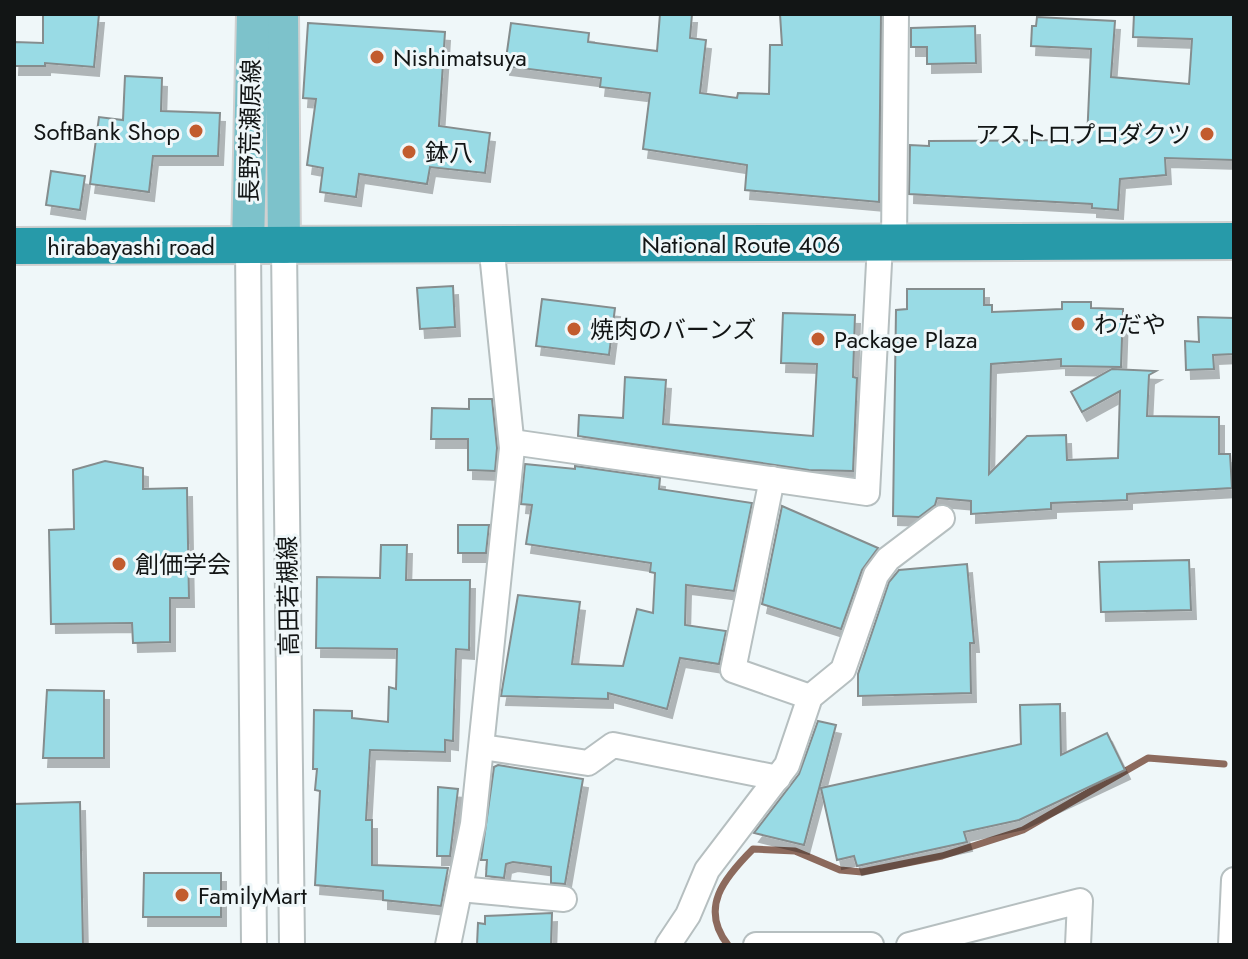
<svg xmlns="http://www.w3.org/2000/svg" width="1248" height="959" font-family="Jost,'Noto Sans JP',sans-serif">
<defs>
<filter id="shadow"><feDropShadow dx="5" dy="9" stdDeviation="0" flood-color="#0004"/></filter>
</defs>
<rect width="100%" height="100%" fill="#eff7f9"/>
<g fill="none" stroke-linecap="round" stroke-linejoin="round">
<!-- stream -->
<path stroke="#8c6a5d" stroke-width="7" d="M728 945C699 908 724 878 753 849L795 851 840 870 862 872 942 856 1023 830 1148 758 1224 764"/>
</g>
<!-- building -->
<g fill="#99dbe5" stroke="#858d8e" stroke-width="2" filter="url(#shadow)">
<polygon points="43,14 99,14 94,67 45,63 45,66 14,66 15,42 43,43"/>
<polygon points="660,14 692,14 690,38 706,40 700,93 737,98 738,93 769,94 770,45 782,45 780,14 881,14 879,202 745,190 747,165 643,149 650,93 600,87 601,78 505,66 511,23 589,33 588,42 657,51"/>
<polygon points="1134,14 1234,14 1234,160 1165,158 1166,175 1120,179 1118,210 1092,208 1092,204 909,194 910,145 929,146 929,141 1087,140 1091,49 1031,46 1032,26 1036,26 1037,17 1115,21 1111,77 1189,84 1192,39 1133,37"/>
<polygon points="308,23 445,32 439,126 490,133 485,173 430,167 427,184 359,174 356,197 320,192 323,168 307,165 316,99 303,98"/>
<polygon points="975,26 976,63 927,64 927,47 911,47 911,28"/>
<polygon points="125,76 162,78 161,111 220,113 218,156 153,156 149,192 90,184 99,117 123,120"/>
<polygon points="51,171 85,176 80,210 46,205"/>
<polygon points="453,286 455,327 420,329 417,288"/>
<polygon points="907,289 984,289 984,305 992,305 992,312 1062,309 1062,302 1091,302 1091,308 1123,309 1121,367 1061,366 1061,359 991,364 989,474 1027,436 1066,435 1067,460 1118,458 1120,391 1082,412 1071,392 1112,369 1156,371 1149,375 1147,416 1219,417 1219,454 1230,454 1232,488 1127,494 1127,500 1051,503 1051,509 971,514 971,501 937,498 935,505 919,517 893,516 896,310 907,309"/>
<polygon points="542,299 615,308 609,355 536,346"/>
<polygon points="783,313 855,315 853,377 857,378 853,471 809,470 578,436 579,415 623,418 625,377 666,380 663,424 813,436 817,364 781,363"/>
<polygon points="1198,317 1234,318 1234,354 1213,355 1214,369 1186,370 1185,341 1199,342"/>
<polygon points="469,399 492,399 497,448 495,471 468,470 468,439 431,439 432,408 469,409"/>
<polygon points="105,461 143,468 143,489 187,488 189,598 170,598 170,642 133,643 132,623 51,624 49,530 74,529 73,470"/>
<polygon points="525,464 575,469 575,466 660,478 659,489 752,503 734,591 686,585 685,625 726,631 719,664 680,658 667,709 608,693 608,699 501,696 518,595 580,602 572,664 623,666 637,609 653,613 655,573 650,572 651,563 526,544 532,505 521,504"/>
<polygon points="782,506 878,548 862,570 841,629 762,604"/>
<polygon points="458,525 489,525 486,553 458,553"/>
<polygon points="381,545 407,545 406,580 470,580 469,650 456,649 453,741 445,740 445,752 370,750 366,820 372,820 372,865 448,868 441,906 383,900 383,891 315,885 320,791 315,790 317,769 313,769 314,710 352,711 352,718 388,722 389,687 396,689 397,649 316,648 317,577 380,578"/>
<polygon points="1189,560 1191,610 1101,612 1099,562"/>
<polygon points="967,564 974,643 970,643 971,693 858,696 858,674 889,582 899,570"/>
<polygon points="47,690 104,691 104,758 43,758"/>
<polygon points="1060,704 1061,755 1107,733 1125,770 1019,820 964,832 967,842 857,866 854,856 837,860 821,788 1021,744 1020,705"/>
<polygon points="818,721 836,725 804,845 754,833 799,774"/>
<polygon points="498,765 583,779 565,884 551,883 551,867 513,862 506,864 504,878 486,876 487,860 481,860 494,767"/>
<polygon points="438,787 458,789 450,856 437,856"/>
<polygon points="80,802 83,945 14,945 14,804"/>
<polygon points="144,873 221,873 221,917 143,917"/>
<polygon points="552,913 551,945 477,945 478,923 485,924 485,916"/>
</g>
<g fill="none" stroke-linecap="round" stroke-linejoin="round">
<!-- minor casing -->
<g stroke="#b6bfc0" stroke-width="28">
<g id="minor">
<polyline points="894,244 896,14"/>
<polyline points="248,247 254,945"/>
<polyline points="284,247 292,945"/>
<polyline points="512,442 867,493 880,244"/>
<polyline points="772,479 733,670 810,697"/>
<polyline points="482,747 588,763 613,745 778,778"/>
<polyline points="460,889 564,899"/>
<polyline points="448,945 473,824 512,448 491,243"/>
<polyline points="668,945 688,915 707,870 787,765 810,697 843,670 876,575 888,559 942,518"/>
<polyline points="756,945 871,945"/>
<polyline points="909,945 1080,901 1078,945"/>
<polyline points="1231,945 1234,880"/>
</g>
</g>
<!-- major casing -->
<g stroke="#d0d0d0" stroke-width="36">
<g id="major">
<polyline points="282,14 284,247"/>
<polyline points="248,247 253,14"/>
</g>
</g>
<!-- highway casing -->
<g stroke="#d0d0d0" stroke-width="40">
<polyline id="highway" points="14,246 1234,241"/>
</g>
<!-- minor -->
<use href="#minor" stroke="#fff" stroke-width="24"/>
<!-- major -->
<use href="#major" stroke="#7dc2cb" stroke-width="32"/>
<!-- highway -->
<use href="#highway" stroke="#279aa9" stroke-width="36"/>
</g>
<!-- markers -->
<g fill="#c25c2e" stroke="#eff7f9" stroke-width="3">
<circle cx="377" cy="57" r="8"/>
<circle cx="196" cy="131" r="8"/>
<circle cx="1207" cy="134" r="8"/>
<circle cx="409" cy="152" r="8"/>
<circle cx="1078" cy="324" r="8"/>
<circle cx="574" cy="329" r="8"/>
<circle cx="818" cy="339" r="8"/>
<circle cx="119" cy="564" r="8"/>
<circle cx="182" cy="895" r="8"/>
</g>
<g text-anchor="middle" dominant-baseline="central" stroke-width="6" stroke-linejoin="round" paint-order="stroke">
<!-- poi labels -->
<g font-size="24" fill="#121515" stroke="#eff7f9" text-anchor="start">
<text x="393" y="57">Nishimatsuya</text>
<text x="180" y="131" text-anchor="end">SoftBank Shop</text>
<text x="1191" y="134" text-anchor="end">アストロプロダクツ</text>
<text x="425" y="152">鉢八</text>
<text x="1094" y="324">わだや</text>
<text x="590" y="329">焼肉のバーンズ</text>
<text x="834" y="339">Package Plaza</text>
<text x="135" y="564">創価学会</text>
<text x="198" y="895">FamilyMart</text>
</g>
<!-- street labels -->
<g font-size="24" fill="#121515" stroke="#eff7f9">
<text transform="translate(250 131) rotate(-89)">長野荒瀬原線</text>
<text x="741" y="244">National Route 406</text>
<text x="131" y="246">hirabayashi road</text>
<text transform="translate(288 596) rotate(-91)">高田若槻線</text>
</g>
</g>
<!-- border -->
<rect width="1248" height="959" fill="none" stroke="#121515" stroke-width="32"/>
</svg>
